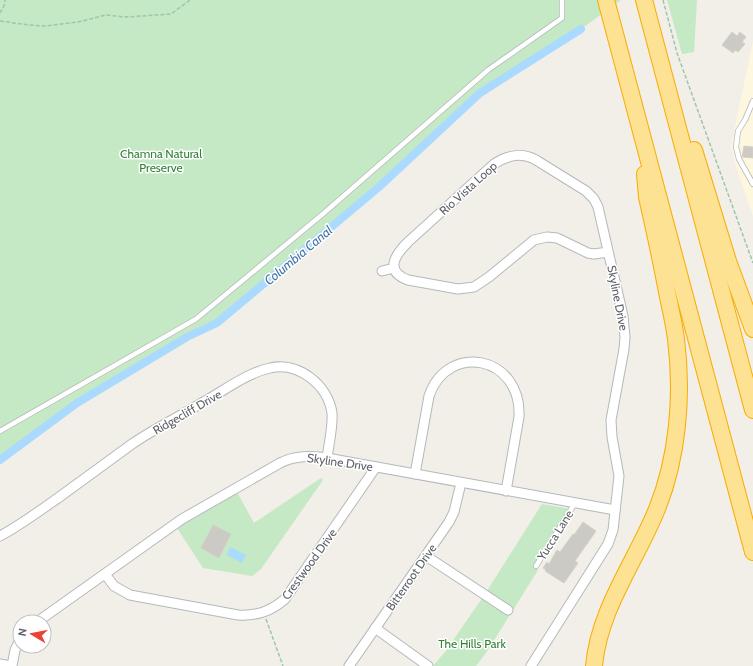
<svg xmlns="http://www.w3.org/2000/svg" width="753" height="666" font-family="Cabin,sans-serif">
<rect width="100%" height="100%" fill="#f1efe8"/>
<!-- commercial -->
<polygon fill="#fef7e0" points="753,41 753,216 735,164 731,146"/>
<!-- green -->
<g fill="#c5e8c5">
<polygon points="0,0 621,0 581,29 480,93 379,187 217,323 187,337 77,403 0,460"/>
<polygon points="667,0 697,0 694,52 682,54"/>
<polygon points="321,478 323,480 261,569 252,576 203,568 177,528 237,492 254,523"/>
<polygon points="542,504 571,509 536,566 538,570 486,653 476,666 433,666 445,652 485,594"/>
</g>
<!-- water -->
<polygon fill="#aadaff" points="230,547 246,555 242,563 227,555"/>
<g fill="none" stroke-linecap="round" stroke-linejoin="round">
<!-- canal -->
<polyline stroke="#aadaff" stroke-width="8" points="0,460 77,403 187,337 217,323 379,187 480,93 581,29"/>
</g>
<!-- building -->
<g fill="#cccac5" stroke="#d6d1c6">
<polygon points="732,32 737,36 740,32 746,37 742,42 745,44 738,52 735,50 733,53 722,45"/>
<polygon points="744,146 753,147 753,158 742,157"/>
<polygon points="583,522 596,531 575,561 578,563 564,583 545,571 546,570 543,568 547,562 549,564 557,550 560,552 573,534 574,535"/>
<polygon points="213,525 231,534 219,558 201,548"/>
</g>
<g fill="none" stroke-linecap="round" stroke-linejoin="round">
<!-- service casing -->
<g stroke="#b5b8bc" stroke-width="6">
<g id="service">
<polyline points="753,101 745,120 738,131 736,147 739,159 753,184"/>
<polyline points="0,431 196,319 324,213 488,70 562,18 562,0"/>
<polyline points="536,566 575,503"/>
</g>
</g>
<!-- minor casing -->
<g stroke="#b5b8bc" stroke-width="11">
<g id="minor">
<polyline points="382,271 394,268"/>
<path d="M415 474 429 396C448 341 522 356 519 417L506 491"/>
<path d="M0 536C21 525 39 511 58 498 83 480 107 462 132 444 155 428 181 416 205 401 225 390 247 373 270 368 298 361 328 385 332 413 333 427 329 443 327 458"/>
<polyline points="426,556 508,610"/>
<path d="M105 574 114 586 130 595 238 615C256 616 270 612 285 599L376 467"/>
<path d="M37 622 182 519 280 463C296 455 310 456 327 458L615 510"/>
<polyline points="375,628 428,666"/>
<polyline points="0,664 11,666"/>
<polyline points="12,666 15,650 20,640"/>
<polyline points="349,666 449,522 454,512 461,483"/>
<path d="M531 666 608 544 613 530 619 476 612 437 611 420 624 349 625 337 623 316 598 207 594 199 586 191 536 160C521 152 508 155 494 164L408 242C395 255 384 271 408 280L458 289 474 287 489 277 534 240 547 237 557 238 588 253 594 254 608 252"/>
</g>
</g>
<!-- motorway casing -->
<g stroke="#f9ab00" stroke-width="18">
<g id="motorway">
<polyline points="606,0 753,552"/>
<polyline points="644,0 753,410"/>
<polyline points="694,150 728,261 753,329"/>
<path d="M594 666C599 609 636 561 657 509 678 457 683 395 676 339 674 323 670 307 667 292 661 260 654 228 647 197L645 174"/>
</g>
</g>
<!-- path -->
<g stroke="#9cc7a9" stroke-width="1.5" stroke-dasharray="4 2" stroke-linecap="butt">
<polyline points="663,0 677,53 753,263"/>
<polyline points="0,13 4,6 5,0"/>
<polyline points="0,21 29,25 46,26 78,22 106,15 126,17 171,14 190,0"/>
<polyline points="266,619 283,666"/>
</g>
<!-- service -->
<use href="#service" stroke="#fff" stroke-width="4.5"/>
<!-- minor -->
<use href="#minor" stroke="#fff" stroke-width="9"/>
<!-- motorway -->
<use href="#motorway" stroke="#fde293" stroke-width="16"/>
</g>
<g text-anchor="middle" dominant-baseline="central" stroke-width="3" stroke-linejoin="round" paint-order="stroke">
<!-- park labels -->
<g font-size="12" fill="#348238" stroke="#fff">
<text x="161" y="153">Chamna Natural<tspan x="161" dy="14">Preserve</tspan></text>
<text x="472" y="643">The Hills Park</text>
</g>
<!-- street labels -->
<g font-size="12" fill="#5f6368" stroke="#fff">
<text transform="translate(468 188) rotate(-42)">Rio Vista Loop</text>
<text transform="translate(618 298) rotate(79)">Skyline Drive</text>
<text transform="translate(187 412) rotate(-30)">Ridgecliff Drive</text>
<text transform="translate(340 462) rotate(8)">Skyline Drive</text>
<text transform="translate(555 535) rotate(-58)">Yucca Lane</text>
<text transform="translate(309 564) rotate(-54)">Crestwood Drive</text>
<text transform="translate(411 577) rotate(-55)">Bitterroot Drive</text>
</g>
<!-- water labels -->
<g font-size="13" font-style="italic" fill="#4174aa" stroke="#fff">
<text transform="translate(298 255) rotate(-40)">Columbia Canal</text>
</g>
</g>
<!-- north arrow -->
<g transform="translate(32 634) rotate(280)"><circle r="19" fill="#ffffff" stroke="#bfc1c3"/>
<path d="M0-3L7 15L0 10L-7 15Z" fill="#ea4335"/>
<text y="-6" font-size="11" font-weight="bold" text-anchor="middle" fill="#5f6368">N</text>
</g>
</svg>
